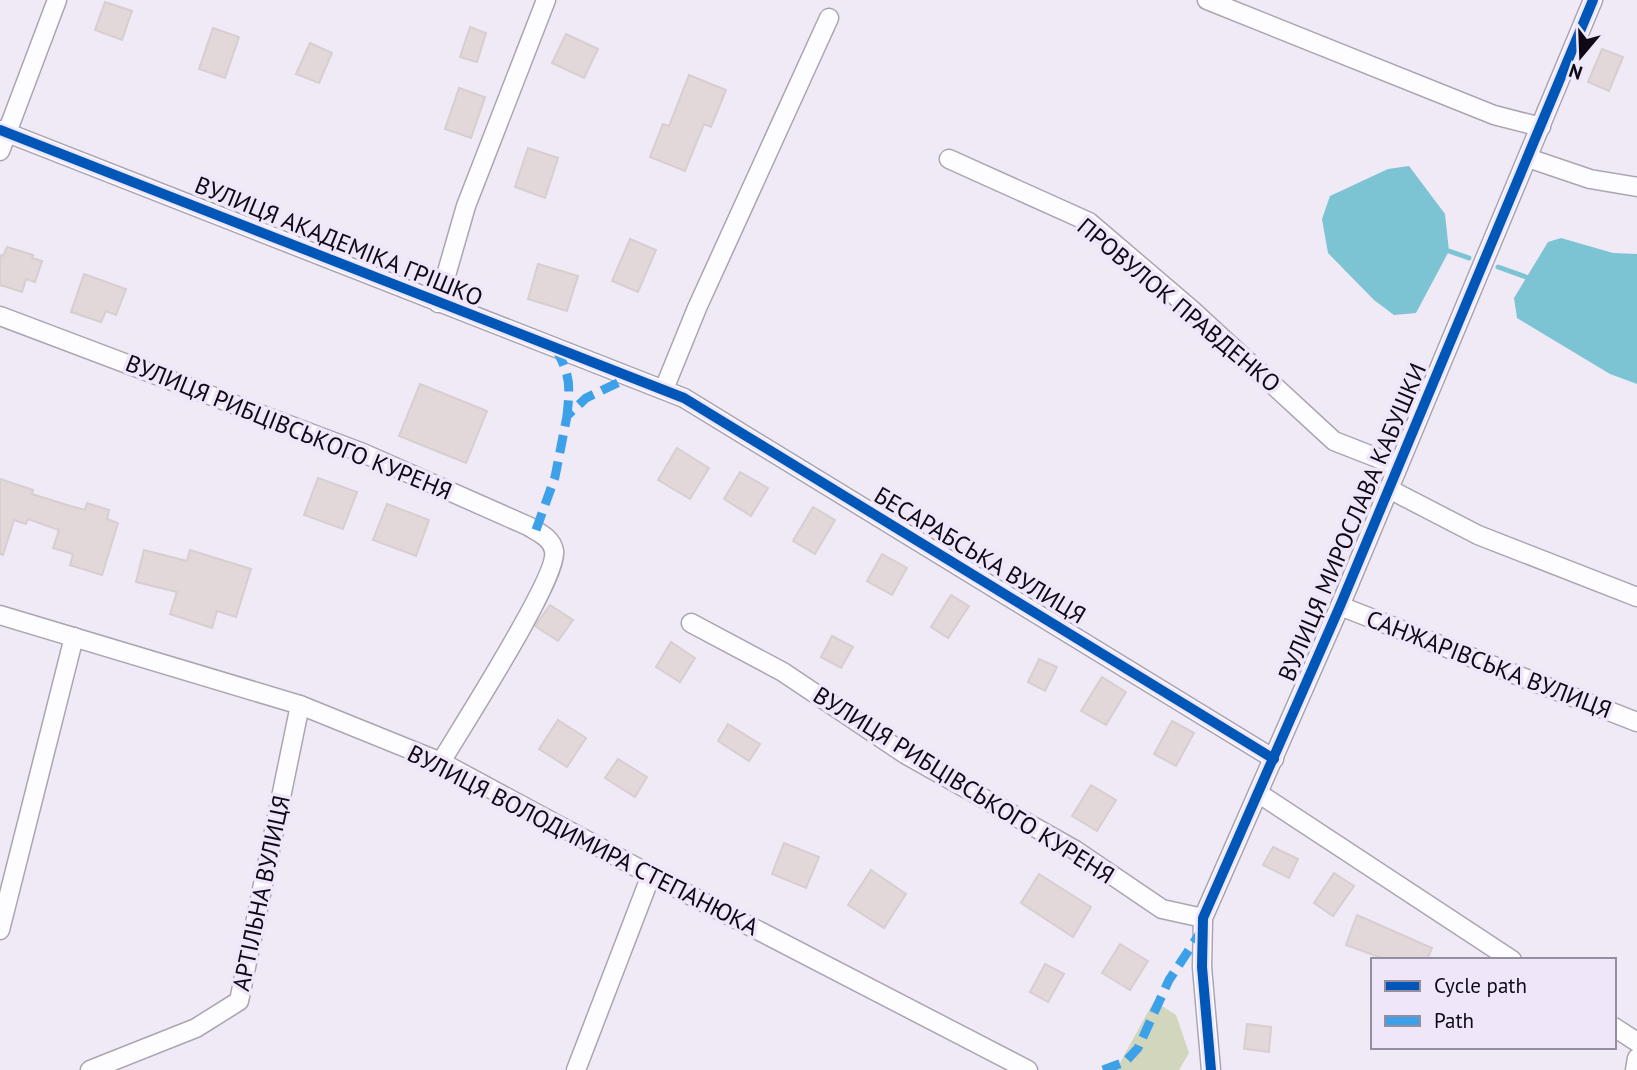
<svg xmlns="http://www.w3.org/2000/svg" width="1637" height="1070" font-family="'PT Sans',sans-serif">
<rect width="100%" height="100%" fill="#f0eaf6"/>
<!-- green -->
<polygon fill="#d2d6bc" points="1154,1001 1176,1015 1189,1053 1179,1070 1116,1070"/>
<!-- water -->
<g fill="#7cc3d3">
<polygon points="1409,166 1445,214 1449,251 1416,313 1394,315 1374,300 1328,253 1322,219 1330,196 1388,169"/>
<polygon points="1561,238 1613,253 1637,254 1637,384 1610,374 1517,318 1514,298 1548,242"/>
</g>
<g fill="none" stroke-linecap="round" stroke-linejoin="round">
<!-- stream -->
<g stroke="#7cc3d3" stroke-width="5">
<polyline points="1449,251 1469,258"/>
<polyline points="1498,267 1526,277"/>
</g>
</g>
<!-- building -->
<g fill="#e2d8da" stroke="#d7ced0" stroke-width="2">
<polygon points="105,2 132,11 122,40 95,30"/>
<polygon points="470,27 486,33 477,62 460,57"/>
<polygon points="213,28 239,37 225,78 199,69"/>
<polygon points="566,34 598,49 584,78 552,63"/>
<polygon points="310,43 332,53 319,83 296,74"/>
<polygon points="1602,49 1623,57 1609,91 1588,82"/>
<polygon points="689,75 726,90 711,127 704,124 685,171 650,157 663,124 669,126"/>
<polygon points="459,88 485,97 471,138 445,129"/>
<polygon points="528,148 558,158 545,198 515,187"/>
<polygon points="630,239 656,250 638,292 612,281"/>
<polygon points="7,247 33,255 32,258 42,261 35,282 26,279 22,292 0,285 0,255 3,256"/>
<polygon points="538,264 578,276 567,311 528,299"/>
<polygon points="84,274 126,289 116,315 106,311 101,322 71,312"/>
<polygon points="420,384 487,411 466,463 399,436"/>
<polygon points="677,448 709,468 690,499 658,480"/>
<polygon points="740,472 768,488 751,516 724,499"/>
<polygon points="318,478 357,492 343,529 304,515"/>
<polygon points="0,479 33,490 32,494 67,505 85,510 87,503 109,510 107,519 118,523 102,575 70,565 73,554 53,548 59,530 28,519 26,524 14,520 3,555 0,554"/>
<polygon points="387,504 429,520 416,556 373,540"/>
<polygon points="813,507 835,520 815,554 793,541"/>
<polygon points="144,550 187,561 190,550 251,569 236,617 217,611 212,628 170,614 177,592 136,582"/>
<polygon points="882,554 907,568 892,595 867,581"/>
<polygon points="951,595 969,606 948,638 931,627"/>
<polygon points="550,605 573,620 558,641 535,626"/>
<polygon points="832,636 853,647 841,668 821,657"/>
<polygon points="671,642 695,658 680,682 656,667"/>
<polygon points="1039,659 1057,667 1045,691 1028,682"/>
<polygon points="1102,677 1126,692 1106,725 1081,711"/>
<polygon points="558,720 586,738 567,767 539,749"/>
<polygon points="1172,721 1194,733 1176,766 1154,754"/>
<polygon points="728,724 760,744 749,761 718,741"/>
<polygon points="618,759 647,777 635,797 605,778"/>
<polygon points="1091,785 1116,800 1097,831 1072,816"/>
<polygon points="784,843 819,857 806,888 772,874"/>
<polygon points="1273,847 1298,859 1289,878 1263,865"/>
<polygon points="871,870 906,894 884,928 848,905"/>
<polygon points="1334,873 1354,886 1333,916 1314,903"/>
<polygon points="1039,874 1091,907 1073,937 1021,903"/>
<polygon points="1357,915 1432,948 1427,960 1387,960 1346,945"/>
<polygon points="1120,944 1148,961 1130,990 1102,973"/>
<polygon points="1045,964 1064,974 1048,1002 1030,992"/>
<polygon points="1247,1024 1271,1027 1269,1052 1244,1049"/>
</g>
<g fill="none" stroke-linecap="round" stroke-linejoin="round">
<!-- minor casing -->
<g stroke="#aba5b1" stroke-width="21">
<g id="minor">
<polyline points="1207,0 1494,115 1541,127"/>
<polyline points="0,130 684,398 1274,759"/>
<polyline points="0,151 57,0"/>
<polyline points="1528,158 1590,179 1637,187"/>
<polyline points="949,159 1089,222 1192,310 1334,441 1398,466"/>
<polyline points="438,303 466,206 546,0"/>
<path d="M0 316 363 453 528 526C538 532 552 538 554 551 559 577 459 731 441 762"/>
<polyline points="664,389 697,308 829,18"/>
<polyline points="1389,489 1478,535 1637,597"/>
<polyline points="1340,606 1637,722"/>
<polyline points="0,615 300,705 441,762 651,875 1028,1070"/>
<polyline points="691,623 783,672 905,754 1075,850 1162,909 1203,918"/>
<polyline points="1258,793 1512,960"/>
<polyline points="0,930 74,637"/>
<polyline points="1614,1027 1637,1042"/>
<polyline points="90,1070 196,1028 239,1001 300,705"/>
<polyline points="576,1070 651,875"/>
<polyline points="1211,1070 1202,967 1203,918 1340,606 1593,0"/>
<polyline points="1635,1070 1637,1058"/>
</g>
</g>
<!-- minor -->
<use href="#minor" stroke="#fdfcfe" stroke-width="18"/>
<!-- quiet -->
<g stroke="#3da1ea" stroke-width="9" stroke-dasharray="18 9" stroke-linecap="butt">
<path d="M556 349C571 377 570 385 567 416"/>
<polyline points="536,530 555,477 567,416 586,398 630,377"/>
<polyline points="1103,1070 1125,1062 1138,1048 1169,980 1200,933"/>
</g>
<!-- cycleway casing -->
<g stroke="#efe6fa" stroke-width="15">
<g id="cycleway">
<polyline points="0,130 684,398 1274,759"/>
<polyline points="1211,1070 1202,967 1203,918 1340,606 1593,0"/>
</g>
</g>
<!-- cycleway -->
<use href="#cycleway" stroke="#0057b8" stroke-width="10"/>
</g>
<g text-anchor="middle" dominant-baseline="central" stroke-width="7" stroke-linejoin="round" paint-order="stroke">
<!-- street labels -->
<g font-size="24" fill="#0e0914" stroke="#efe6fa">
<text transform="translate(339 241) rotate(22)">ВУЛИЦЯ АКАДЕМІКА ГРІШКО</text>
<text transform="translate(1179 305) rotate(40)">ПРОВУЛОК ПРАВДЕНКО</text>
<text transform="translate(289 427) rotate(22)">ВУЛИЦЯ РИБЦІВСЬКОГО КУРЕНЯ</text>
<text transform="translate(1352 522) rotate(-67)">ВУЛИЦЯ МИРОСЛАВА КАБУШКИ</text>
<text transform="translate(980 555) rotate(31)">БЕСАРАБСЬКА ВУЛИЦЯ</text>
<text transform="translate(1489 664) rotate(21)">САНЖАРІВСЬКА ВУЛИЦЯ</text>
<text transform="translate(964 785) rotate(32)">ВУЛИЦЯ РИБЦІВСЬКОГО КУРЕНЯ</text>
<text transform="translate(583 840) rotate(27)">ВУЛИЦЯ ВОЛОДИМИРА СТЕПАНЮКА</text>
<text transform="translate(261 893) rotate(-78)">АРТІЛЬНА ВУЛИЦЯ</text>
</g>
</g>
<!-- legend -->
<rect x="1371" y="958" width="245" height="91" fill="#efe6fa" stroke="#958e9e" stroke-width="2"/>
<rect x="1385" y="981" width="35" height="10" fill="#0057b8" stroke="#958e9e" stroke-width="2"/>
<text x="1434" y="993" font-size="21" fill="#0e0914">Cycle path</text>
<rect x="1385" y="1016" width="35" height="10" fill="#3da1ea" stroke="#958e9e" stroke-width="2"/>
<text x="1434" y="1028" font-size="21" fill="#0e0914">Path</text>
<!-- north arrow -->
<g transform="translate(1581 56) rotate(199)" stroke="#efe6fa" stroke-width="5" paint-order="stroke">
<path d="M0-5L12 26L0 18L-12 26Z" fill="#0e0914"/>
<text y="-10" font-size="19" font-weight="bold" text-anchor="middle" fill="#0e0914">N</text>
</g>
</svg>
